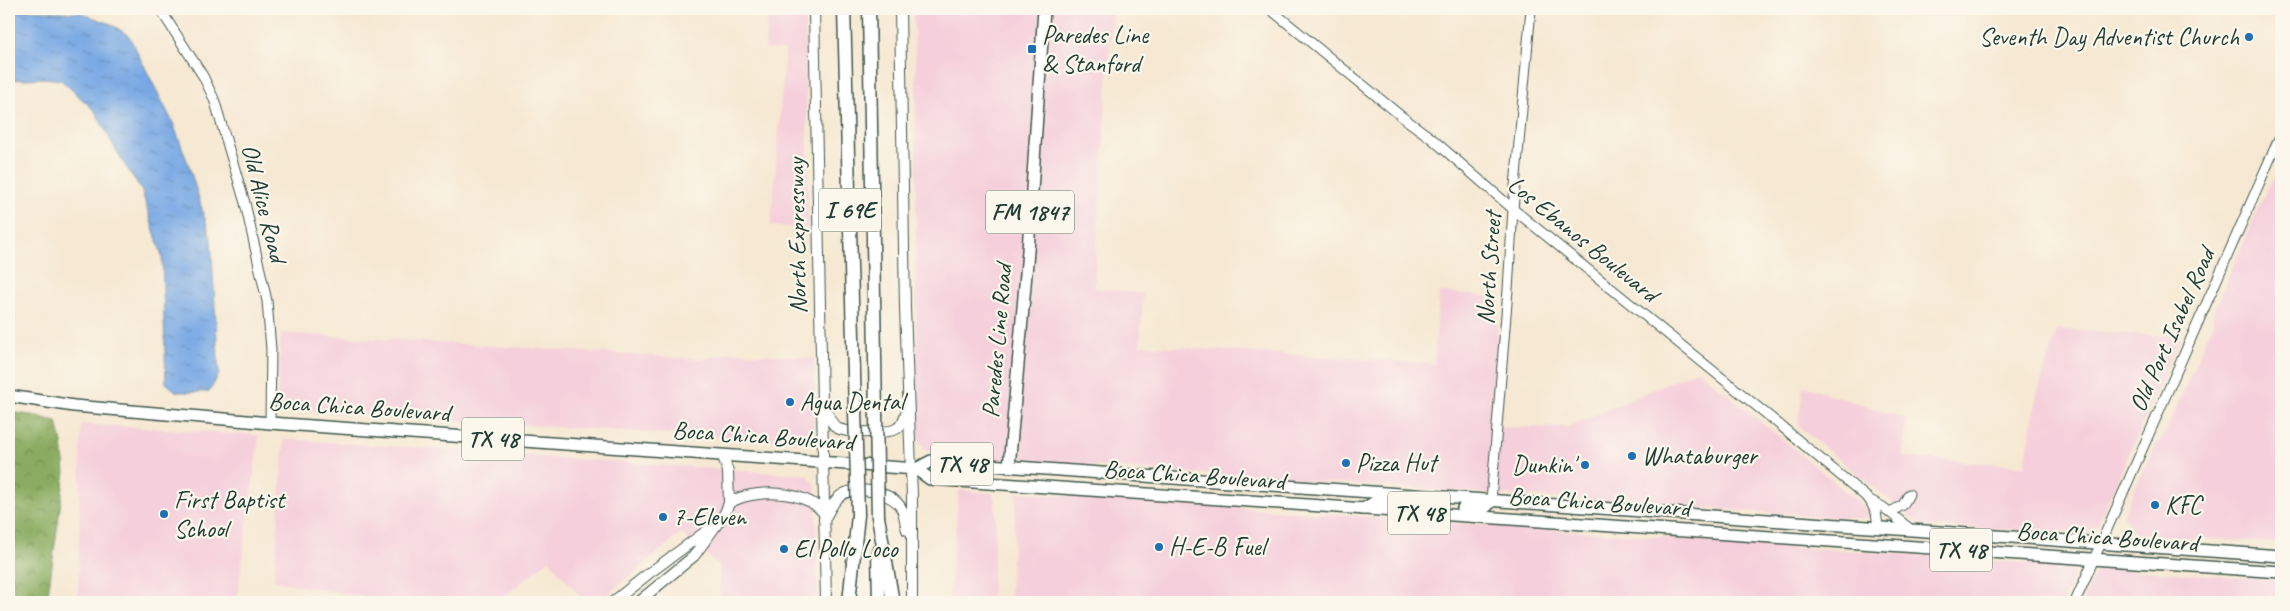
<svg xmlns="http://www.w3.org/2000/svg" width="2290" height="611" font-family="Caveat,sans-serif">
<defs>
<pattern id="forest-crowns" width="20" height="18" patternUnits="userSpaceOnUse" patternTransform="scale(1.25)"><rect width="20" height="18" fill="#8aac60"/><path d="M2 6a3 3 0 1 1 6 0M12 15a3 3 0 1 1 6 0" fill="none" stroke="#708d50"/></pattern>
<pattern id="water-ripples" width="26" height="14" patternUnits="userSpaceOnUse" patternTransform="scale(1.25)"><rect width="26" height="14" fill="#79a9e4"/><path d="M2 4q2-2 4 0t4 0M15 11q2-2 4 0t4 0" fill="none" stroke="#638bba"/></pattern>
</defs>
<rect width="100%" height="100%" fill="#fbf7ec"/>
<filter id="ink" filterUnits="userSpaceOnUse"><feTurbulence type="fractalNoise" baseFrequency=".02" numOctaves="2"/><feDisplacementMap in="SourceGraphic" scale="10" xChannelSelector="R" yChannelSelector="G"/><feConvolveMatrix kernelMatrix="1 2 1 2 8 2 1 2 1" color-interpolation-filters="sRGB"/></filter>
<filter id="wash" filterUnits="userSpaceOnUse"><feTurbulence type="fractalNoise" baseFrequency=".0096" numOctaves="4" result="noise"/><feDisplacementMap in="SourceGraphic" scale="20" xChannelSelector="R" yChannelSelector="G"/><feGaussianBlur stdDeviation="1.12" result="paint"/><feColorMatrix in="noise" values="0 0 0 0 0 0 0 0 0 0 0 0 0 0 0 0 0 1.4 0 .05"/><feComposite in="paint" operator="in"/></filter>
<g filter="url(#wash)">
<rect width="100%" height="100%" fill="#f6e8d2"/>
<!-- built -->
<g fill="#f5cfdb">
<polygon points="768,9 805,9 809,228 771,226 785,50 765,49"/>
<polygon points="913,9 1112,9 1094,288 1143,294 1140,345 1434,364 1439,292 1498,297 1495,428 1567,427 1698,370 1873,514 1863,519 1132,469 943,455 925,450 916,435 916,68"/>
<polygon points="2281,167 2281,544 2133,533 2123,515 2151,453 2165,433 2213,323 2213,312 2266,191"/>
<polygon points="2057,329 2181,337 2094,533 1922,526 1798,426 1803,386 1907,419 1903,457 2025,466 2037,395"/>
<polygon points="281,333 704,359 729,352 814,358 814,443 286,410 281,406 277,396"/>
<polygon points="81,424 259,435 238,592 233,602 78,602"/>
<polygon points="284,439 807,475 815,485 818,602 720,602 719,565 681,533 599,602 585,602 549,560 497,602 392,602 274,581"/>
<polygon points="959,490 992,493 995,500 996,520 991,602 949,602"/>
<polygon points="1017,492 2071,566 2074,576 2063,602 1694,602 1560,594 1559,602 1009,602"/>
<polygon points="2098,568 2281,580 2281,602 2082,602"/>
</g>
<!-- forest -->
<polygon fill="url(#forest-crowns)" stroke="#54744a" points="9,412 38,416 57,422 62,443 65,472 47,602 14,602 9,509"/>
<!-- water -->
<polygon fill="url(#water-ripples)" stroke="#4c738c" points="9,9 81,13 111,24 129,36 173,123 189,166 211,239 219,374 209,392 177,392 166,383 162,256 141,189 121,159 95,111 61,80 44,78 9,80"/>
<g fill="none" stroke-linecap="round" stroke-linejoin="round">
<!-- canal -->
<polyline stroke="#79a9e4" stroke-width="9" points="2269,9 2281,14"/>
</g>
</g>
<g filter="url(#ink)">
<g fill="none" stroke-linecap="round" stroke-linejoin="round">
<!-- tertiary casing -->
<g stroke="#3f574c" stroke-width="11">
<g id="tertiary">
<polyline points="160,9 203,76 214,99 245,203 267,301 271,349 270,423"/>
<polyline points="1270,9 1401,116 1431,138 1513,209 1775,421 1870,500 1883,507 1909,528"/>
<polyline points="1491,501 1508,290 1513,209 1531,9"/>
<polyline points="1870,501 1876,512 1878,526"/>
<polyline points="1890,512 1903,505 1909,494"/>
<polyline points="2075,602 2281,134"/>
</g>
</g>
<!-- secondary casing -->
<g stroke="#3f574c" stroke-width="12">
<g id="secondary">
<polyline points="814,9 826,602"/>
<polyline points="900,9 905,308 912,496 912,602"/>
<path d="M825 408C828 414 831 424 837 428 846 433 886 434 896 429 902 426 904 420 906 413"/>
<path d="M729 503C753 488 804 490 823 512"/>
<path d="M824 520C828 513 832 503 839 497 852 484 893 491 901 508 905 514 905 523 907 530"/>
<polyline points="613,602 648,574 712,527"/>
<polyline points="638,602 694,556 725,513 729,503 728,472 723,456"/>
</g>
</g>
<!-- primary casing -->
<g stroke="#3f574c" stroke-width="14">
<g id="primary">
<polyline points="9,396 74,406 270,423 916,469 931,461 2281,556"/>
<polyline points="1009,467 1028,251 1044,9"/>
<polyline points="916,469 930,479 2281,572"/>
<path d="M1463 508C1472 509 1486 512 1491 501"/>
<polyline points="1363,509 1375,502 1429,505"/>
</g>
</g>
<!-- motorway casing -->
<g stroke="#3f574c" stroke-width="15">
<g id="motorway">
<polyline points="844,9 855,411"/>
<polyline points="869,9 876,415"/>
<polyline points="878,517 893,602"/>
<polyline points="878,552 879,602"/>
<polyline points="849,602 858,515"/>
</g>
</g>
<!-- tertiary -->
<use href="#tertiary" stroke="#fff" stroke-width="9"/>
<!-- secondary -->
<use href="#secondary" stroke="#fff" stroke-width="10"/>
<!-- primary -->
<use href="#primary" stroke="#fff" stroke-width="11"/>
<!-- motorway -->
<use href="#motorway" stroke="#fff" stroke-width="12"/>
<!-- motorway-bridge casing -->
<g stroke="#3f574c" stroke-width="15" stroke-linecap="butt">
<g id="motorway-bridge">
<polyline points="855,411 858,515"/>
<polyline points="876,415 878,517"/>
</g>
</g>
<!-- motorway-bridge -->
<use href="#motorway-bridge" stroke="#fff" stroke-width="12"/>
</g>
</g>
<!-- markers -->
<g fill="#1f6fb2" stroke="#fbf7ec" stroke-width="2">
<circle cx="2249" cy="37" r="5"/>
<rect x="1027" y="44" width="10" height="10" rx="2.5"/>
<circle cx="790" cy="402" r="5"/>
<circle cx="1632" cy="456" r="5"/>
<circle cx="1346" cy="463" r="5"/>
<circle cx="1585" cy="465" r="5"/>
<circle cx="2155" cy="505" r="5"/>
<circle cx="164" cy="514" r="5"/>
<circle cx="663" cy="517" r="5"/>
<circle cx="1159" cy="547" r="5"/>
<circle cx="784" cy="549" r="5"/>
</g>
<g text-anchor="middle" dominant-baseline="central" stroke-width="4.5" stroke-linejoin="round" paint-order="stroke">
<!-- shield labels -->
<g fill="#fbf7ec" stroke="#61756b" stroke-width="1">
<rect x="819" y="188.5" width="62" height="43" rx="4"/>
<rect x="986" y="190.5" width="88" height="43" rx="4"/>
<rect x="462" y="417.5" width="62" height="43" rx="4"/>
<rect x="931" y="442.5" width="62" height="43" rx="4"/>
<rect x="1388" y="491.5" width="62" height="43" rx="4"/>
<rect x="1930" y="528.5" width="62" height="43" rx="4"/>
</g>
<g font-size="24" font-weight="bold" fill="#1f3d34">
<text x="850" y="210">I 69E</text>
<text x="1030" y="212">FM 1847</text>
<text x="493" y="439">TX 48</text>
<text x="962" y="464">TX 48</text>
<text x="1419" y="513">TX 48</text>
<text x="1961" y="550">TX 48</text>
</g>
<!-- poi labels -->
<g font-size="25" fill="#1f3d34" stroke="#fbf7ec" text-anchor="start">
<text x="1042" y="35">Paredes Line<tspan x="1042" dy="29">&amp; Stanford</tspan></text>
<text x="2239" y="37" text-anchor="end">Seventh Day Adventist Church</text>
<text x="800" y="402">Agua Dental</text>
<text x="1642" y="456">Whataburger</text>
<text x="1356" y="463">Pizza Hut</text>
<text x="1575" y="465" text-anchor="end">Dunkin'</text>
<text x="174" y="500">First Baptist<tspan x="174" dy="29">School</tspan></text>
<text x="2165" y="505">KFC</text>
<text x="673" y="517">7-Eleven</text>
<text x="1169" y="547">H-E-B Fuel</text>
<text x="794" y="549">El Pollo Loco</text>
</g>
<!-- street labels -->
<g font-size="25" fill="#1f3d34" stroke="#fbf7ec">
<text transform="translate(264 203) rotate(76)">Old Alice Road</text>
<text transform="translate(797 236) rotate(-91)">North Expressway</text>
<text transform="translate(1583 239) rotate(39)">Los Ebanos Boulevard</text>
<text transform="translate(1489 268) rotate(-86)">North Street</text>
<text transform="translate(2172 330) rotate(-66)">Old Port Isabel Road</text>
<text transform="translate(997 341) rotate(-85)">Paredes Line Road</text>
<text transform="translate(359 407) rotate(4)">Boca Chica Boulevard</text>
<text transform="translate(763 436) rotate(4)">Boca Chica Boulevard</text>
<text transform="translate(1194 475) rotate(4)">Boca Chica Boulevard</text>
<text transform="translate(1599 502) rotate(4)">Boca Chica Boulevard</text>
<text transform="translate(2107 537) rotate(4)">Boca Chica Boulevard</text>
</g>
</g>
<!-- margin -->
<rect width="2290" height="611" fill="none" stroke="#fbf7ec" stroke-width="30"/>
</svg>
